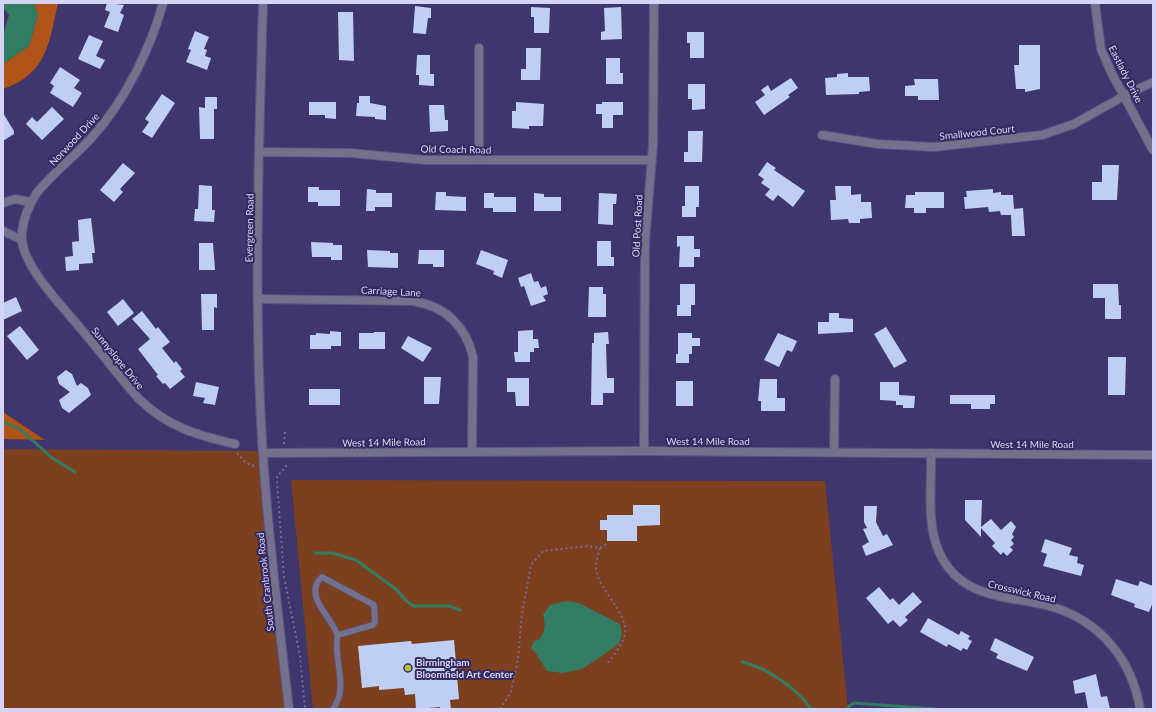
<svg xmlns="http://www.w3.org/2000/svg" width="1156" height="712" font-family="Lato,sans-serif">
<rect width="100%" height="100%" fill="#3f366d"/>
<!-- green -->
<g fill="#7c401e">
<polygon points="3,449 260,451 285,709 3,709"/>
<polygon points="291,480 825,481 848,709 313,709"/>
</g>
<!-- forest -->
<g fill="#b15418">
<path d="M34 3H58C49 43 47 74 3 89V64L29 46 38 15Z"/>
<polygon points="3,412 45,440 3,439"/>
</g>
<!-- water -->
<g fill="#327c63">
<polygon points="3,3 34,3 38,15 29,46 3,64 3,36 9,15 3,8"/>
<path d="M566 601 579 603 620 624 622 633 619 644 599 658 582 669 563 673 547 671 535 652 531 648 534 641 540 639C545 630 546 625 543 615L550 605Z"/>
</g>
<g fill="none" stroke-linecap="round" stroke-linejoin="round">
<!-- stream -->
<g stroke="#327c63" stroke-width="3">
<polyline points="3,422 21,430 52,458 75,472"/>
<polyline points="315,553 332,553 356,560 397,590 406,601 414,606 449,606 460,610"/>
<path d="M742 662C766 667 798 689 811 709"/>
<polyline points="848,709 849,706 854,703 935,709"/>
</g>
</g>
<!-- building -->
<g fill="#bfcef4">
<polygon points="107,3 124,5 120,13 124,15 118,32 104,27 110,12 105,10"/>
<polygon points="415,6 431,8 431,18 428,18 426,34 413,33"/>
<polygon points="531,7 550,8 549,33 534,33 534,17 531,17"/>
<polygon points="621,7 622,39 601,40 601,32 605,31 604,8"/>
<polygon points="338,12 353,12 354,61 339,60"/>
<polygon points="195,31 209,37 204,49 207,50 205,56 211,58 207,70 186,62 191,50 188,49"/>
<polygon points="687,32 704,32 704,58 690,58 690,43 687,43"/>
<polygon points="89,35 103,41 96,56 105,60 100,69 78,59"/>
<polygon points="1019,45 1040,45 1040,89 1025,92 1025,89 1016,89 1014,65 1019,65"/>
<polygon points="526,48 541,48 540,80 521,80 521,69 526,69"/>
<polygon points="417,55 430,55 430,74 434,74 434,86 419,85 419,75 416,75"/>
<polygon points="606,58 620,58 620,73 623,73 623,84 606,84"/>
<polygon points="60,67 80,80 74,88 82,93 73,107 50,93 54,86 50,83"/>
<polygon points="848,73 848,77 869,77 870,91 859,92 859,94 826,95 825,78 837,77 837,74"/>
<polygon points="791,78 798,88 788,95 790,97 764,115 755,102 765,95 761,90 768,85 771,91"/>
<polygon points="914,79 938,79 939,100 918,100 918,96 905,96 905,86 915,85"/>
<polygon points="688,84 705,84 705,109 692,110 692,99 688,99"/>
<polygon points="162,94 175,103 152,138 142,132 149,122 145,119"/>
<polygon points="359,96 370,96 370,103 386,106 386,120 375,119 375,117 356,116 357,103 359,103"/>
<polygon points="205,97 217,97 217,109 214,109 214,139 200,139 199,107 205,108"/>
<polygon points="309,102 336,102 336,119 325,118 325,115 309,115"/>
<polygon points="516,102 544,104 543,126 529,126 529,129 512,128 512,111 516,111"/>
<polygon points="602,102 623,102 623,115 613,115 613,128 602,128 602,114 596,114 596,104 602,104"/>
<polygon points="429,105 444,105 445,120 448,120 448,131 430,132"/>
<polygon points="52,107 64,119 42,140 26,124 32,117 37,122"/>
<polygon points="3,113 14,131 14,134 3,141"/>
<polygon points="688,131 703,131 702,162 684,162 684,152 688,152"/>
<polygon points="767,162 776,168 774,170 805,191 793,207 778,195 773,201 765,195 770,189 761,183 764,179 758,175"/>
<polygon points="123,163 135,173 120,189 123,192 114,202 100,190"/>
<polygon points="1102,165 1119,165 1117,200 1092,200 1092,182 1102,182"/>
<polygon points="199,185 212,186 212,210 215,210 214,222 194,221 195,209 198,209"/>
<polygon points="685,186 699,186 699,207 696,207 696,217 682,217 682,206 685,206"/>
<polygon points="835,186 851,186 851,195 861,194 861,202 871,202 872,218 860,219 860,223 849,223 848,219 831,220 830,200 836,200"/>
<polygon points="308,187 319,187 319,190 340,190 340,206 318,206 318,202 308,202"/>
<polygon points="367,189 376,190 376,193 392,193 392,207 375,207 375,211 366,211"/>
<polygon points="993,189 993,193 1001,192 1001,195 1013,195 1014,209 1023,208 1025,236 1012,236 1011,215 1001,215 1000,211 989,212 988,207 965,209 964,197 967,197 966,191"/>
<polygon points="436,192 446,192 446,196 466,197 466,211 435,210"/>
<polygon points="915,192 944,192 944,208 926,208 926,213 914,213 914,208 905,208 906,195 915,195"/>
<polygon points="484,193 494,193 494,197 516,197 516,212 493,212 493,208 484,208"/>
<polygon points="534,193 544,194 544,197 561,197 561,211 534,211"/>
<polygon points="599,193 617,194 616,204 613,204 613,225 598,224"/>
<polygon points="91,218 95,253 92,253 93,263 79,264 79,270 66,271 65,257 73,256 72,242 79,241 78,220"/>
<polygon points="677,236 694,236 694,249 700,249 700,257 694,257 694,267 679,267 680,246 677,247"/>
<polygon points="597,241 611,241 611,257 614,257 614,266 597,266"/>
<polygon points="311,242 333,243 333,245 342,245 342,260 331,260 331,257 312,257"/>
<polygon points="199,243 213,243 215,270 199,270"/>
<polygon points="367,250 390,251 390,253 398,253 398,268 368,267"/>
<polygon points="419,250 444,250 444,267 433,267 433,264 418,264"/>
<polygon points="481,250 508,260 502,278 493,274 494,271 476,264"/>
<polygon points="531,273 534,282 538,281 541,288 546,286 548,294 543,296 546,301 531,306 524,286 521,287 518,278"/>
<polygon points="680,284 695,284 695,305 691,305 691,316 677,316 677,305 680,305"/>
<polygon points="1093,284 1118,284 1119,305 1121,305 1121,319 1105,319 1105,298 1093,298"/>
<polygon points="589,287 603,287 603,294 606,294 606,317 588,317"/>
<polygon points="201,294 217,294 217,308 214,307 214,330 202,330"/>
<polygon points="16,297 22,311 3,320 3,303"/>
<polygon points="123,299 134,313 118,326 107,312"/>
<polygon points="142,311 156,329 158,327 170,342 162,348 174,363 176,361 182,369 180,371 185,377 170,389 165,383 163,384 156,376 158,375 138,349 150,339 132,319"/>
<polygon points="829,313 839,313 839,318 853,319 853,332 818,334 818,322 829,322"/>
<polygon points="20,326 39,350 27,360 7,336"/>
<polygon points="886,327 907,361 894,368 874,334"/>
<polygon points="533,330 533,339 538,339 539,348 534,348 534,352 530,352 530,362 515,362 514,352 518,352 518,331"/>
<polygon points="330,331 341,332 341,346 331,346 331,349 310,349 310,335 316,335 316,333 330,334"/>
<polygon points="374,332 385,332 385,349 359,349 359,333 374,333"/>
<polygon points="608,332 609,344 606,344 607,378 614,378 614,393 603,393 603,405 591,405 592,343 594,343 594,333"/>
<polygon points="678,333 692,333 692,338 700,338 700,346 692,346 692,354 689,354 689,363 676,363 676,354 678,354"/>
<polygon points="778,333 797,341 792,352 787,350 779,367 764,360"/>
<polygon points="408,336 432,348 423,362 401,348"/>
<polygon points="1108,357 1126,357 1125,395 1108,395"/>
<polygon points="66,370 72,374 77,386 81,383 88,388 91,395 69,413 62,408 59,400 70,392 59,384 57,377"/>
<polygon points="424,377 441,377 439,404 424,404"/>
<polygon points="507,378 529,378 529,406 516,406 515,392 507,392"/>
<polygon points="760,379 777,379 777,398 785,398 785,411 761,411 761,401 758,401"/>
<rect x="676" y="381" width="17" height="25"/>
<polygon points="196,382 219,387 215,405 203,403 205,398 193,396"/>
<polygon points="880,382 899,382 899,395 915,396 914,408 903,408 903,405 896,405 896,401 880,400"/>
<rect x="309" y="389" width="31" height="16"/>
<polygon points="950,395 995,395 995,404 990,404 990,409 971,409 971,404 950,404"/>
<polygon points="965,500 982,500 981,527 991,519 1001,530 1011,521 1016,527 1012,534 1014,537 1011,540 1014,544 1010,547 1013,550 1007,556 1003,552 1001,555 992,546 995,543 981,528 981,537 965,520"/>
<polygon points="633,505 660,505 660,525 637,526 637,541 607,541 607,530 600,530 600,520 607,520 607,515 633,515"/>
<polygon points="864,506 877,506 876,522 883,536 887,534 893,545 866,556 862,546 869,542 863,529 867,528 864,522"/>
<polygon points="1045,539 1072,548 1069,555 1078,557 1077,563 1084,565 1081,576 1043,566 1047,554 1041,552"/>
<polygon points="1116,579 1138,586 1140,581 1153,586 1153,602 1149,612 1134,607 1135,604 1111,595"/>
<polygon points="879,587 890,600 893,598 899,605 913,592 922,602 905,617 908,620 900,627 893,620 888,624 866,598"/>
<polygon points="928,618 959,635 961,631 970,636 968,639 972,641 967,650 963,648 961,651 948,644 947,647 920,632"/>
<polygon points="995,638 1034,657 1027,671 996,658 998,654 990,650"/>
<polygon points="454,640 459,699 450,700 451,709 440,709 440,707 416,709 415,694 405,695 404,688 379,690 379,686 362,688 358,646 411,641 412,644"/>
<polygon points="1096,674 1101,697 1107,696 1110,709 1088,709 1085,692 1075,694 1073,681"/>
</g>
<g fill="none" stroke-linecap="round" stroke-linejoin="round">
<!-- service casing -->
<g stroke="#5a5286" stroke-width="7">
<path id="service" d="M333 709C347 690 337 668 337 647 336 643 338 638 337 634 332 618 302 594 322 577L374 605 375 622 373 625 338 635"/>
</g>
<!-- minor casing -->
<g stroke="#5a5286" stroke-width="10">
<g id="minor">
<path d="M163 3C151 48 125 100 94 135 76 156 53 172 36 194 28 207 21 224 22 240 24 269 68 312 86 335 104 356 120 378 139 399 168 427 196 435 235 444"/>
<polyline points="1095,3 1101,49 1112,74 1153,150"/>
<polyline points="822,135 878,144 934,147 1042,135 1074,124 1124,96 1153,82"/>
<polyline points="259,152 350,153 425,160 652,160"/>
<polyline points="479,160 479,48"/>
<polyline points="3,203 15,199 31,202"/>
<polyline points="3,231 22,240"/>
<path d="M258 299 413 301C445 306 466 326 473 357L472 451"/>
<polyline points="644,451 645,242 653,145 654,3"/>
<polyline points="834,452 835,379"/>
<path d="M931 453C932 483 926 524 939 552 961 601 1010 595 1053 607 1101 622 1132 660 1140 709"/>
</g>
</g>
<!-- tertiary casing -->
<g stroke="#5a5286" stroke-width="10">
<g id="tertiary">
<path d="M263 3C259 142 254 283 261 422 266 518 278 614 289 709"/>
<polyline points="263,453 644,451 1153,455"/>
</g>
</g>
<!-- path -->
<g stroke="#726b9b" stroke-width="2" stroke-dasharray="2 3" stroke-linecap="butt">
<polyline points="284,444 285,430"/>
<polyline points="237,453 246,463 254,466"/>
<path d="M600 548C598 555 596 562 596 569 598 589 628 613 625 633 623 645 613 656 606 665"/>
<polyline points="284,578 277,481 277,476 286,467 285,462"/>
<polyline points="285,582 300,656 305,709"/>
<polyline points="500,709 511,692 518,659 522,614 531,565 543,551 587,546 600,548 607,544"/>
</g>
<!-- service -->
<use href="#service" stroke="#73718c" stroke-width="5.5"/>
<!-- minor -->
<use href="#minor" stroke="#73718c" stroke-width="8"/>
<!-- tertiary -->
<use href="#tertiary" stroke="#73718c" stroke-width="8"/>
</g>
<!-- markers -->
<circle fill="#c0be40" stroke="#352b61" stroke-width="1.5" cx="408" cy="668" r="4"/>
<g text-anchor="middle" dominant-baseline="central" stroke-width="4" stroke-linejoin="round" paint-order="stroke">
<!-- street labels -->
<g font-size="10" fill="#d6d4f6" stroke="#352b61">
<text transform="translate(1126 74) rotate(63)">Eastlady Drive</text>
<text transform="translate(977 132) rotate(-6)">Smallwood Court</text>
<text transform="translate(74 139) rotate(-47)">Norwood Drive</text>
<text transform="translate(456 149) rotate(1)">Old Coach Road</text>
<text transform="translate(637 226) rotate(-87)">Old Post Road</text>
<text transform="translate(249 228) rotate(-89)">Evergreen Road</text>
<text transform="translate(391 291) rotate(3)">Carriage Lane</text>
<text transform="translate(118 358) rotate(51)">Sunnyslope Drive</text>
<text x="708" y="441">West 14 Mile Road</text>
<text transform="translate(384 442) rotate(-1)">West 14 Mile Road</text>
<text x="1032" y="444">West 14 Mile Road</text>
<text transform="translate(265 582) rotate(-96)">South Cranbrook Road</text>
<text transform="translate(1022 591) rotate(13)">Crosswick Road</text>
</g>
<!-- poi labels -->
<g font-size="10" font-weight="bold" fill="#d6d4f6" stroke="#352b61" text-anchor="start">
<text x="416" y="662">Birmingham<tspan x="416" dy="12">Bloomfield Art Center</tspan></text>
</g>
</g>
<!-- border -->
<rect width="1156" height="712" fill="none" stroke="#d6d4f6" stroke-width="8"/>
</svg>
